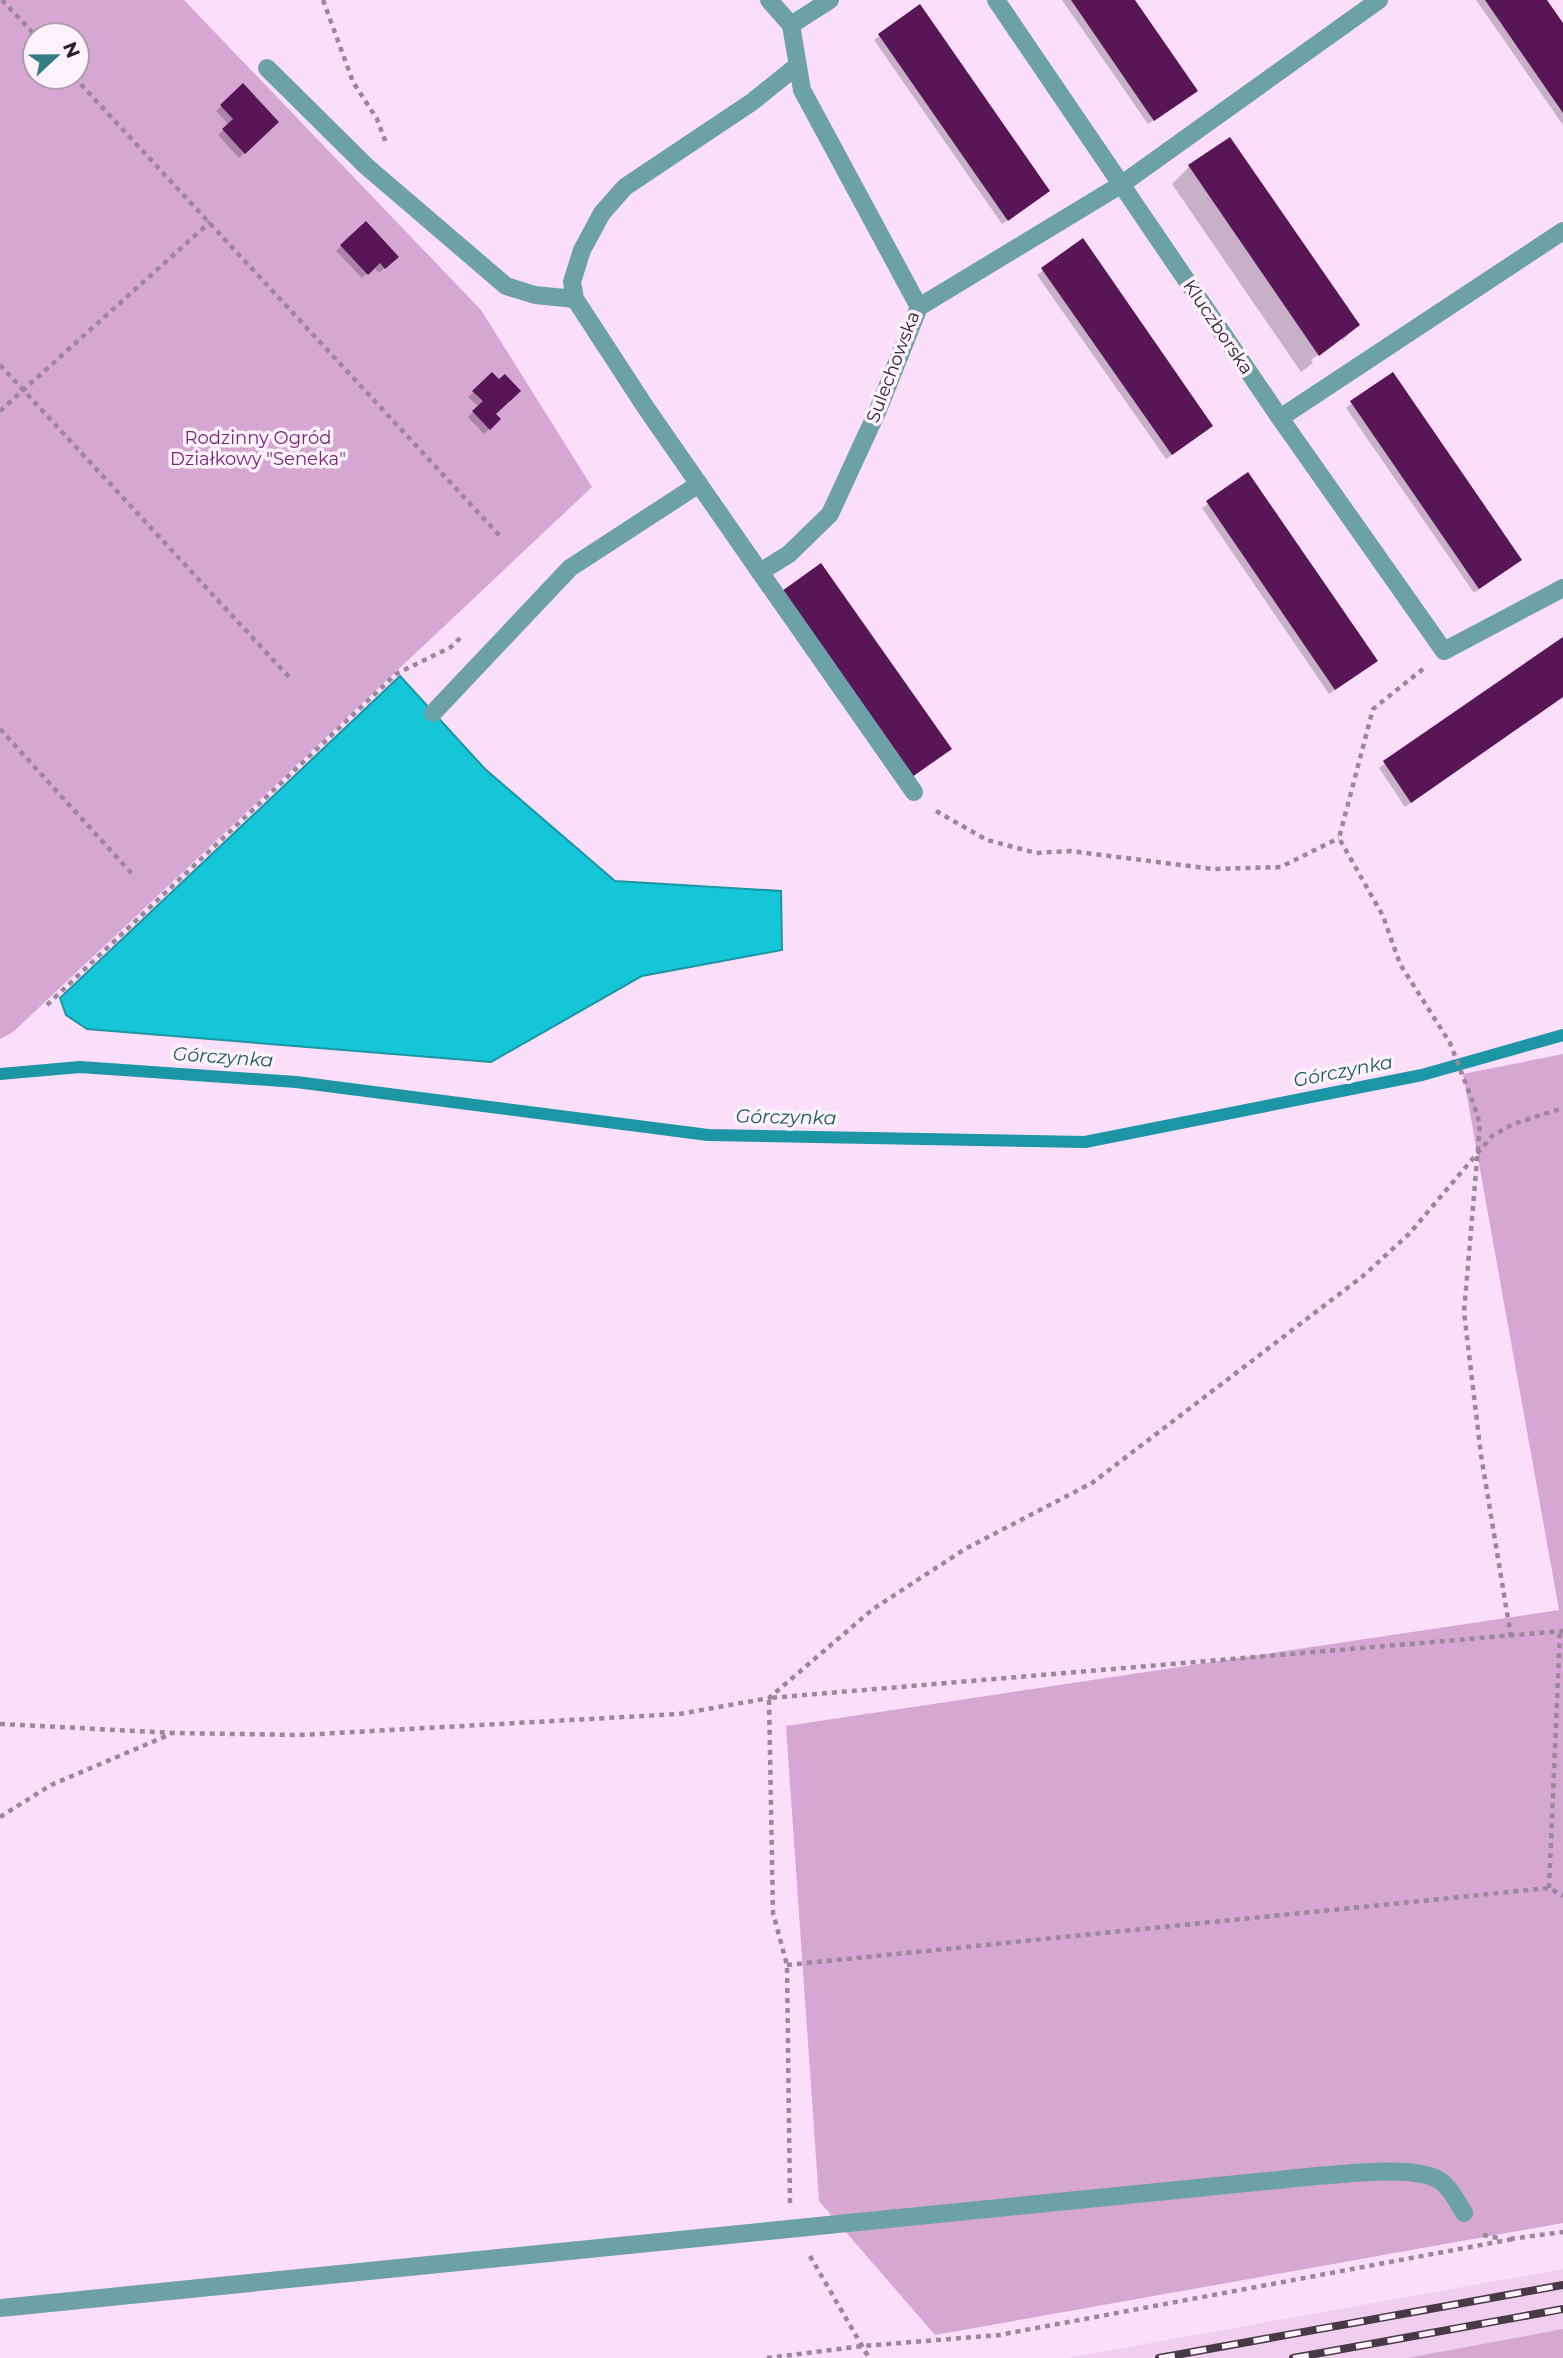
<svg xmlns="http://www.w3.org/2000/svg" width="1563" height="2358" font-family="Montserrat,sans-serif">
<rect width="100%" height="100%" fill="#fbdef9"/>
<!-- built -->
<polygon fill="#f1ceee" points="1563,2269 1563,2329 1407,2358 1067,2358"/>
<!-- green -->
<g fill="#d5a7d2" fill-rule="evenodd">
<path d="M0 0H184L481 310 592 487 13 1032 0 1039ZM35 35H77V77H35Z"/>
<polygon points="1563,1054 1563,2223 935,2335 819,2201 786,1726 1559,1610 1463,1074"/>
<polygon points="1563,2329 1563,2358 1407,2358"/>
</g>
<!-- water -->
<polygon fill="#14c6d7" stroke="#1c95a4" stroke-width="2" points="400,676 485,769 615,881 781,891 782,950 642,976 491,1062 87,1029 66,1015 60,998"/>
<!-- shadow -->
<g fill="#0003" fill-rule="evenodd">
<polygon points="1062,0 1133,0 1190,96 1148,124"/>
<polygon points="1476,0 1545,0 1563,26 1563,125"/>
<polygon points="919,7 1042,196 1002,224 874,40"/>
<polygon points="243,86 277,122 239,158 218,135 229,125 216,111"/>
<path d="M1230 139 1358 325 1341 342 1301 372 1172 184 1189 167ZM1342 337V341L1313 363 1311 360Z"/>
<polygon points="366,224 396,257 379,273 374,267 362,278 336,251"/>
<polygon points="1082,241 1206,431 1166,459 1037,275"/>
<polygon points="492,374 499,382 494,414 499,419 484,434 468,417 479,407 468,397"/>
<polygon points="1352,403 1514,565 1474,593 1346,408"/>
<polygon points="1248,475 1370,666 1329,694 1202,508"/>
<polygon points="1563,639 1563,697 1405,807 1379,768"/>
</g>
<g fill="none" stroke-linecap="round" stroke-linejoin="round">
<!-- stream -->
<polyline stroke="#1c95a4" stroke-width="12" points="0,1074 80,1067 296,1082 708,1135 1085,1142 1422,1075 1563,1035"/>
</g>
<!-- building -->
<g fill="#581657">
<polygon points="1071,0 1135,0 1198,91 1154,121"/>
<polygon points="1485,0 1547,0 1563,23 1563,113"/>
<polygon points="920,4 1050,191 1008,221 878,34"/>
<polygon points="243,83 279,122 245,154 222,129 233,119 220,105"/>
<polygon points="1230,137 1360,325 1319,356 1188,165"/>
<polygon points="366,221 399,257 385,269 380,263 368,275 340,245"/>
<polygon points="1083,238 1213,426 1172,455 1041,268"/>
<polygon points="492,372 499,379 505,374 521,391 496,414 501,419 490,430 472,411 483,401 472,391"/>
<polygon points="1393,372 1522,560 1479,589 1350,401"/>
<polygon points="1248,472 1378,661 1335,690 1206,501"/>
<polygon points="821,563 952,749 912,777 782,591"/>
<polygon points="1563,637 1563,697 1411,803 1383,761"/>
</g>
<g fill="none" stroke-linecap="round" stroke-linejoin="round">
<!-- path -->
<g stroke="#9b869a" stroke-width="4.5" stroke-dasharray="5 5" stroke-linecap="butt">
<polyline points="2,0 35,35"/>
<polyline points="323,0 353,82 377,119 386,143"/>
<polyline points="74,77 500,536"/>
<polyline points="0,365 289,677"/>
<polyline points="0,411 210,222"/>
<polyline points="1423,669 1373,709 1339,838 1383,916 1400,964 1450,1043 1474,1105 1480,1125 1464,1312 1481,1455 1511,1637"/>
<polyline points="0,729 134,876"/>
<polyline points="936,811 987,840 1036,853 1070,851 1213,869 1281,867 1339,838"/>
<polyline points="47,1005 396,674 451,647 460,638"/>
<polyline points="0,1724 175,1733 300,1735 679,1714 769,1698 873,1609 965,1549 1092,1483 1363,1276 1409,1234 1492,1136 1513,1124 1563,1108"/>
<polyline points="0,1817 51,1785 171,1734"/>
<polyline points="1549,1888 1560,1631"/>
<polyline points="787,1965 1549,1888 1563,1896"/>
<polyline points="790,2203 787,1965 773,1913 769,1698 1563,1631"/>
<polyline points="1483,2235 1502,2239"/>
<polyline points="1510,2239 1563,2232"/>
<polyline points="810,2256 869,2358"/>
<polyline points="767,2358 863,2346 999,2335 1513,2239"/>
</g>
<!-- lane -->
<g stroke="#6ca1a8" stroke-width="18">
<polyline points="760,572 914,792"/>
<polyline points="433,713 570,568 699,484"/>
<path d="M0 2308 1317 2176C1346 2174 1419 2164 1442 2182 1452 2190 1458 2203 1464 2213"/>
</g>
<!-- street -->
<g stroke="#6ca1a8" stroke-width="18">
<polyline points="769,0 791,25"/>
<polyline points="996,0 1280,418 1444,651 1563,588"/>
<polyline points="791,25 802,90 919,307 878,410 830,514 789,554 760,572 646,408 575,299 572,282 582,250 602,213 625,187 752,102 798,65"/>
<polyline points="791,25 830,0"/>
<polyline points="267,68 366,166 506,286 535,295 575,299"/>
<polyline points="919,307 1122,184 1379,0"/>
<polyline points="1280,418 1563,231"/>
</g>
<!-- rail casing -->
<g stroke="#473945" stroke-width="8">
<g id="rail">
<polyline points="1159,2358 1563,2285"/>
<polyline points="1293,2358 1563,2309"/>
</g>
</g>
<!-- rail -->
<use href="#rail" stroke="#fef2fc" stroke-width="5" stroke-dasharray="16" stroke-linecap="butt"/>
</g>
<g text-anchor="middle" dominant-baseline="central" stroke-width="7" stroke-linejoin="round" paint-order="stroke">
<!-- street labels -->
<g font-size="18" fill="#2d222c" stroke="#fef2fc">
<text transform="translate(1218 327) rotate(56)">Kluczborska</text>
<text transform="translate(893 367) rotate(-69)">Sulechowska</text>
</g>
<!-- park labels -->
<g font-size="18" fill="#7a2379" stroke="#fef2fc">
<text x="258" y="438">Rodzinny Ogród<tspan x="258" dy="21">Działkowy "Seneka"</tspan></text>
</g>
<!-- water labels -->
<g font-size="19" font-style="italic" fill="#1a5960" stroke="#fef2fc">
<text transform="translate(223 1057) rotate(4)">Górczynka</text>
<text transform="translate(1343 1071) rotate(-11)">Górczynka</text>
<text transform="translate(786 1117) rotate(1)">Górczynka</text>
</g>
</g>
<!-- north arrow -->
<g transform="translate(56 56) rotate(68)"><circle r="33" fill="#fef2fc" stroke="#aa9fa9" stroke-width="2"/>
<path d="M0-5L12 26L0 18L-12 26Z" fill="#357d85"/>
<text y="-10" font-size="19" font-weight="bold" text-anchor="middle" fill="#2d222c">N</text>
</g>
</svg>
